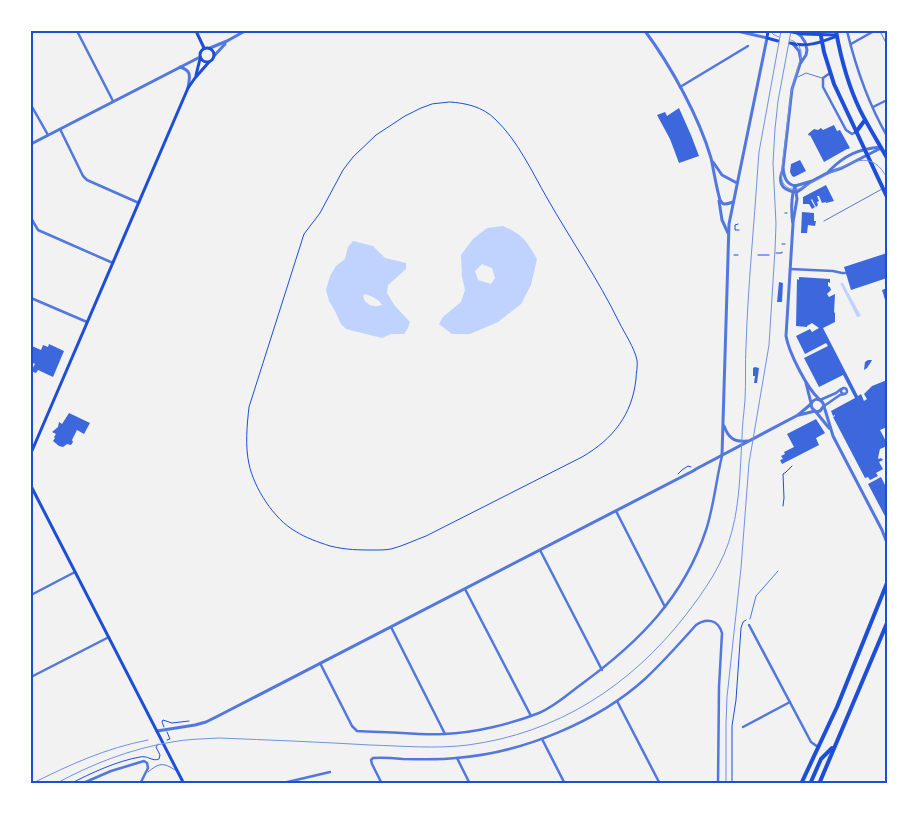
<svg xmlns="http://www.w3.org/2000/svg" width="918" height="815" font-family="Ubuntu,sans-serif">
<rect width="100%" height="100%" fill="#f2f2f2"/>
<!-- water -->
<g fill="#bfd3fe" fill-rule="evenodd">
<path d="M503 226C523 235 526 240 537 259L531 285 521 304 498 322 470 334H452L439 324 443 317 461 302 465 290 462 277 461 255 473 239 487 228ZM482 264 492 268 495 278 491 284 478 280 475 271Z"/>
<path d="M353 241 373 246 385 258 406 263V269L388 285 387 293 395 306 410 322 408 328 404 334H391L382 338 346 329 341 324 335 311 329 301 326 290 330 276 336 266 345 259 348 247ZM365 294C371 296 379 299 382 305 374 308 365 305 363 296Z"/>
<polygon points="840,283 843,283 861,316 857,317"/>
</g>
<!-- building -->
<g fill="#3d67dc">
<polygon points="679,108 691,135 699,156 679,163 670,139 657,115 665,112 667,116"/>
<polygon points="834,125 837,131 840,130 850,148 848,149 847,149 824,162 810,135 809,136 808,134 814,129 818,130 821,128 823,130"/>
<polygon points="800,160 806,171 794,177 792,176 790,172 791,164"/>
<polygon points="826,185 834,201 826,203 826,202 822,203 819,196 817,196 819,201 817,202 818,205 816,207 812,199 811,200 815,207 812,209 809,204 803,204 803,197"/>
<polygon points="802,212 814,213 814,221 816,221 815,226 808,225 807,233 801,233"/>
<polygon points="887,253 887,278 851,290 844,267"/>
<polygon points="799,277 830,279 830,283 828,282 828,286 830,287 831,290 827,294 829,297 835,294 834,313 835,312 835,322 823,328 858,396 861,394 864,401 867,399 864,394 872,386 887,380 887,427 880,430 887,443 887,446 880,449 878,458 879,459 881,458 883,460 879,462 883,469 876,473 878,476 870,480 868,477 865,478 833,417 835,416 835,415 833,416 831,411 855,398 843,375 819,387 804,358 828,346 826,343 805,354 796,336 810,329 812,332 819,328 812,323 807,326 807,327 796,326 797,279 799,280"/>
<polygon points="779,282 783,283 782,302 777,302"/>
<polygon points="887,288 887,303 886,303 882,290"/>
<polygon points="49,344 64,351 53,377 38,370 36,373 31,371 35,364 31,362 32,346 41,350 43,345 48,347"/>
<polygon points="868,360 872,360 871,362 867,368 864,370 865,362"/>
<polygon points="755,367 759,368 757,383 754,383 755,376 753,376 753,368"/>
<polygon points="69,413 90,423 84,434 77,430 72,440 73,442 71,445 67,444 63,447 59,446 53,441 55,438 54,437 56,434 52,432 58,427 59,422 62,424"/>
<polygon points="816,419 825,433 816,438 819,445 782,464 780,460 783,459 781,456 785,454 784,452 794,447 787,434"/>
<polygon points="881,477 887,489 887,520 868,484"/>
</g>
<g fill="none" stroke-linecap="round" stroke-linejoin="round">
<!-- path -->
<g stroke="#1d4ed8" stroke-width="1">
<path d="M450 102C466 103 483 107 495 119 518 141 531 170 547 198 571 240 598 279 619 322 625 334 634 347 637 360 638 366 636 373 636 379 632 415 613 439 582 457L426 536C415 540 403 546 391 549 386 550 380 550 375 550 358 550 347 550 330 546 318 542 306 538 295 531 274 519 254 488 249 464 245 446 247 425 249 407L304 234 320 213 343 170 353 157 376 135 405 116 421 108 432 104Z"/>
<polyline points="785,213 787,213"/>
<polyline points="738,224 735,225 735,230 739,230"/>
<polyline points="782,244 785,244"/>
<polyline points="776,253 782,253 782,252"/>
<polyline points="734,255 738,255"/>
<polyline points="758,255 769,255"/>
<polyline points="678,474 682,470 688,466 691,467"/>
<polyline points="783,506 784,498 783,474 786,472 792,466"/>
<polyline points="164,727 162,722 163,720 172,723 189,721"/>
<polyline points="167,740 170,739 167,732"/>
<path d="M70 784C91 773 117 761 140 757 148 755 152 762 159 759L160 755 156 747 158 744"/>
<polyline points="732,784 732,726 736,700 741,628 743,622 746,620"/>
</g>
<!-- service -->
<g stroke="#5277de" stroke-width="1">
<polyline points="880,31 887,45"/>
<polyline points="798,77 806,73 822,78"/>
<polyline points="824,221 882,189"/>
<polyline points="750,619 756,596 778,571"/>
<path d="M148 772C159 763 163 762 175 770"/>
</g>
<!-- minor -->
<g stroke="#5277de" stroke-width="2.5">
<polyline points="77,31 113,101"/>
<path d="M847 31C856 68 868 103 887 136"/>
<polyline points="851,44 874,31"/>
<polyline points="830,73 823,78 823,87 846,130 852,134 856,132"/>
<polyline points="680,87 748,46"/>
<polyline points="31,105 48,135"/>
<polyline points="873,107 887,100"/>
<polyline points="60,129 83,176 87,180 139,203"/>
<polyline points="31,218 38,230 113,263"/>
<polyline points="790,269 833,271 842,273 845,273"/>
<polyline points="886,283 887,283"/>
<polyline points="31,298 87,322"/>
<circle cx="844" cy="391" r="3"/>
<polyline points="820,400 836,393 841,389"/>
<polyline points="824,406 840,395 844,394"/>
<polyline points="616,511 665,607"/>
<polyline points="540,550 602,670"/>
<polyline points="465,589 531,716"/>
<polyline points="31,595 75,572"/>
<polyline points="749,625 811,742 818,747"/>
<polyline points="391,627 445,734"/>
<path d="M320 663 352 726 357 731C372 732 387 732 402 733 416 734 430 735 444 734 474 733 511 724 539 713 556 706 569 693 583 683 639 642 684 597 706 530 714 506 716 480 722 456"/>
<polyline points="31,677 109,637"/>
<polyline points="617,701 660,784"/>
<polyline points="743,727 790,702"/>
<polyline points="542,739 565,784"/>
<polyline points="457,758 470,784"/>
<polyline points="81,784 111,771 144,761 147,763 148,768 140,784"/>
<polyline points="279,784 330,772"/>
<path d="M382 784 372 764 371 760 373 758C383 757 393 758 403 759 421 759 439 760 456 758 522 753 598 722 646 678 664 661 680 643 696 625 706 618 718 619 722 633L719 687 718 784"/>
</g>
<!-- tertiary -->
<g stroke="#5277de" stroke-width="3">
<path d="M645 31C671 66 699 117 711 158 714 172 716 186 720 200 723 206 727 204 733 202"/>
<polyline points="793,44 799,51 801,61"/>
<polyline points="210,48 227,41 245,31"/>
<polyline points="214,56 225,44"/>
<path d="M180 67C192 71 190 76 188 88"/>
<polyline points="31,144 200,57"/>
<polyline points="713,162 722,175 737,183"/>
<path d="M783 169C778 181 780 189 794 192"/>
<path d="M829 171C845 155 858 149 881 147"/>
<path d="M795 186C791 196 791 213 793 224L786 336C789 353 807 388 819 399"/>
<path d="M795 186C786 184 784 177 783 168L792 89 800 64 806 55 807 50 805 42 801 36 797 33"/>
<polyline points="795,186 812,181 827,173 842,168 881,148"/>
<polyline points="797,192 800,190 809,183"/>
<polyline points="719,201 722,220 728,233"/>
<polyline points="793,222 797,199 795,186"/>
<polyline points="806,383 811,403"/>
<path d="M823 407 820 411 816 412 812 408 811 404C814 398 819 398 823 403L833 436 882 530 887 543"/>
<polyline points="816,412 829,428"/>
<polyline points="799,415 815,411"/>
<path d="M724 426C728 437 734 443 747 441"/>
<polyline points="722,455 729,224 767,38 737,31"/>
<polyline points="157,731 195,725 206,722 220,715 693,471 696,469 798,415 811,404"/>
</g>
<!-- secondary -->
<g stroke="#1d4ed8" stroke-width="3">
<polyline points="196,31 204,48"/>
<polyline points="768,31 767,38 778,41"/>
<polyline points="792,32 803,34 836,35"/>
<path d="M790 43C807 48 821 42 837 36"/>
<circle cx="207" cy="55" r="7"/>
<polyline points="196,75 200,59"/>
<polyline points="31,453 188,88 195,78 209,62"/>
<polyline points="31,486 184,784"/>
</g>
<!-- trunk -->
<g stroke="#1d4ed8" stroke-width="4">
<polyline points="820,31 824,52 834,84 887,197"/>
<path d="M836 31C841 59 848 85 860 110 868 126 878 142 887 158"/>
<polyline points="856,132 865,120"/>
<polyline points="801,784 837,707 887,583"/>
<polyline points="810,784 821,759 832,748"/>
<polyline points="819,784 887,623"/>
</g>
<!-- tram -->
<g stroke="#7290e2" stroke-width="1">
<polyline points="770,31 774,35 779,37"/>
<path d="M791 40 795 42 799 46 801 51V56L791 93 781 175C782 186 789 191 799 189 811 184 822 177 834 171 855 160 873 151 887 178"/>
</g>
<!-- rail -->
<g stroke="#7290e2" stroke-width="1">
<path d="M31 784C69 765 106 748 148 740"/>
<path d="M55 784C92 764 130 749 172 742 187 739 203 739 219 738 269 740 320 742 370 745 403 746 436 749 468 745 558 733 630 686 685 616 705 590 724 563 732 531 740 501 740 469 742 439 742 426 744 413 745 400 746 382 745 364 746 346 748 286 754 226 758 165L759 152 781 31"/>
<polyline points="726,784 726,723 727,697 741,568 749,463 769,345 775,250 776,224 773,163 775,129 778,101 791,31"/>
</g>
</g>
<!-- border -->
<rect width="918" height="815" fill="none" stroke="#ffffff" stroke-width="65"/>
<rect x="32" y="32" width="854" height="750" fill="none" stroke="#1d4ed8" stroke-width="2"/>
</svg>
